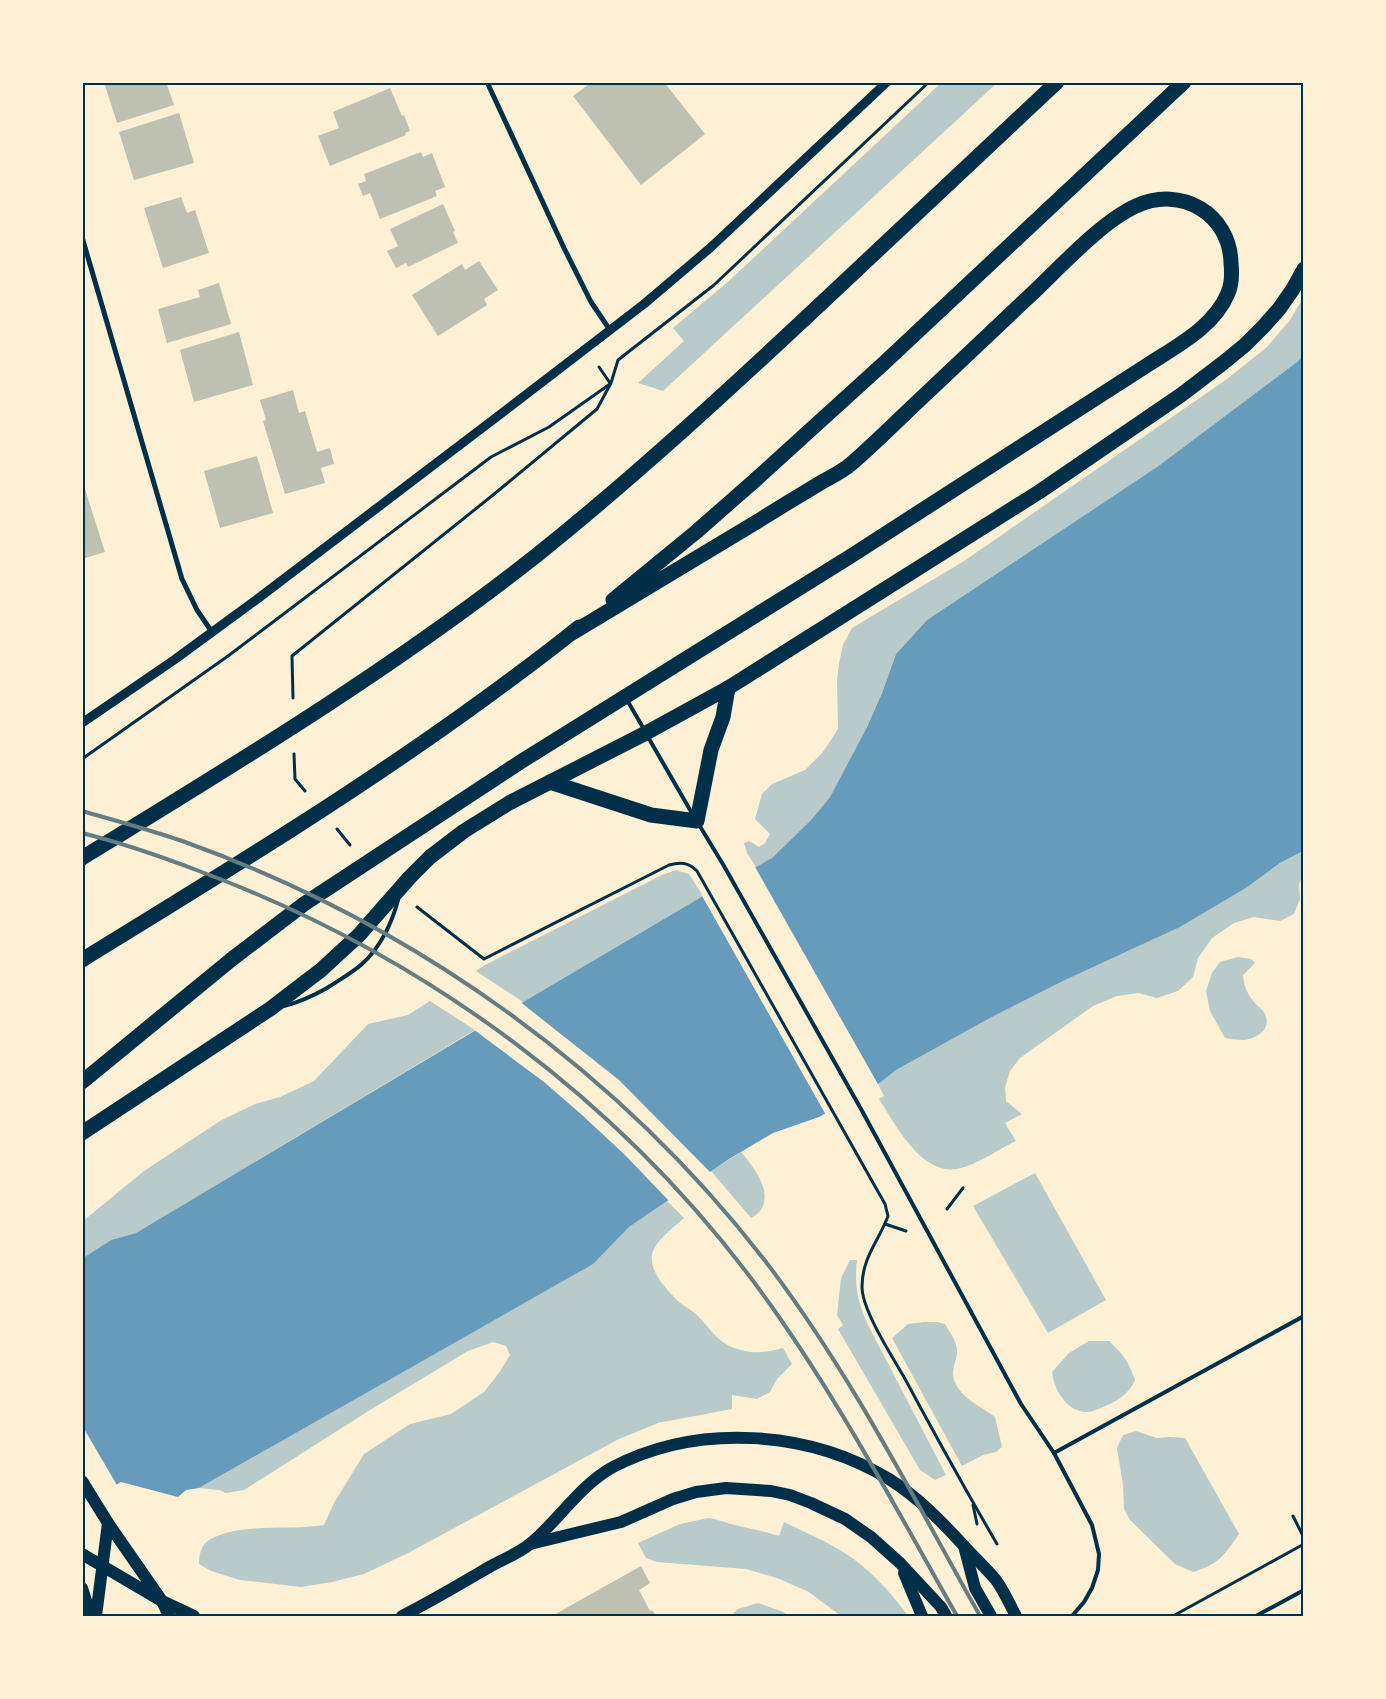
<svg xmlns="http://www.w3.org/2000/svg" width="1386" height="1699" font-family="'Libre Baskerville',serif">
<rect width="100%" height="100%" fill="#fdf0d5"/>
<!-- green -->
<g fill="#b9caca">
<polygon points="941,83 997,83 663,391 638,383 684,341 673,328 730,280"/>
<polygon points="1303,298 1303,356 1297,362 1157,467 927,620 896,654 882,693 867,727 830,797 811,820 772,858 756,867 747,853 744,843 749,841 759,847 765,843 770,834 755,819 762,794 772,784 805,770 823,752 838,729 837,680 839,663 843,645 852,628 964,561 1227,379 1267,347 1290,320"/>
<path d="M1303 851V875L1299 884 1300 899 1294 914 1280 921 1254 917 1234 923 1212 938 1198 958 1193 977 1178 991 1157 998 1138 993 1117 996 1093 1006 1020 1058 1010 1071 1005 1087 1006 1101 1022 1114 1005 1123 1016 1141C997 1150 977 1165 957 1169 921 1175 895 1124 879 1099L884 1096 878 1084 896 1070 992 1017 1063 981 1180 927 1246 888 1280 863Z"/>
<polygon points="676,870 689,874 703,896 523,1002 476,971 483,966 662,875"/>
<path d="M1238 957 1251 959 1255 963 1243 975C1244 986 1247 994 1255 1003 1258 1007 1263 1009 1265 1014 1272 1028 1258 1038 1245 1040 1239 1040 1231 1039 1225 1038L1210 1011 1206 991 1212 973 1220 962Z"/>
<polygon points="430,1001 475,1030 136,1233 111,1240 83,1258 83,1221 144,1171 220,1121 255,1104 280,1097 314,1081 368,1024 408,1015"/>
<path d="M741 1152C753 1166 774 1192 760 1211 758 1214 754 1216 751 1218L711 1171Z"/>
<polygon points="1035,1173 1106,1300 1048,1333 973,1206"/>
<path d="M667 1201 684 1218C674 1227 654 1242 652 1255 650 1273 667 1290 678 1301 685 1307 694 1311 700 1318 709 1328 719 1343 734 1348 751 1354 766 1353 783 1348L792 1364 777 1379 770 1392 757 1399 732 1395V1409L658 1423 619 1439 410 1552 364 1574 332 1582 301 1587 240 1580 211 1571 199 1564C199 1555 201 1545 209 1540 238 1522 291 1531 324 1525L334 1503 364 1454 410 1424 451 1414 484 1392 499 1373 510 1355 506 1346 493 1342 468 1351 370 1410 244 1490 226 1493 219 1490 199 1488 592 1264 629 1227Z"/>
<path d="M850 1260H857C854 1286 858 1303 869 1327L946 1475 935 1480 920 1470 838 1329 843 1325 837 1315 841 1278Z"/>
<path d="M924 1322H937L945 1324C950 1333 958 1342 957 1353 956 1363 951 1370 954 1380 960 1398 982 1407 995 1417L1002 1447 996 1452 983 1455 962 1466 892 1338 908 1324Z"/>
<path d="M1089 1341H1109C1123 1354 1129 1362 1135 1380 1130 1392 1121 1398 1110 1404 1102 1407 1093 1413 1084 1412 1065 1409 1054 1389 1052 1372L1069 1353Z"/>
<path d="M1136 1431 1157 1438 1170 1437 1185 1438 1239 1534C1224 1556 1219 1564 1193 1572L1175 1564 1130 1520 1124 1509 1123 1485 1117 1448 1123 1435Z"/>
<path d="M708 1518C718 1519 726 1523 735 1525 750 1529 765 1531 779 1536L784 1522C804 1532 824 1540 843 1552 868 1567 891 1592 908 1616H841L809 1592 777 1578 746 1569 657 1562 646 1558 638 1543 680 1524Z"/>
<polygon points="758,1603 781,1611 790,1616 730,1616 738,1609"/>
</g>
<!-- water -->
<polygon fill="#669bbc" points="1303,356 1303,851 1280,863 1246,888 1180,927 1063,981 992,1017 896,1070 881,1082 819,1117 773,1133 729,1159 629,1227 593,1264 199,1488 186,1490 178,1497 121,1482 83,1505 83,1258 111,1240 136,1233 523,1002 703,896 772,858 811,820 830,797 867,727 882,693 896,654 927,620 1157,467 1297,362"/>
<!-- pier -->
<g fill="#fdf0d5">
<polygon points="754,865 879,1086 826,1115 701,894"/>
<polygon points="519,1001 619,1080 712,1174 670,1202 625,1155 582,1115 544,1082 473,1029"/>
<polygon points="83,1427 118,1487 82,1507"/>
</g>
<!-- building -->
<g fill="#bec0b2">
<polygon points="104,82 166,82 174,105 117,123"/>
<polygon points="592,82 664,82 705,134 641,185 573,96"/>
<polygon points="390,88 402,116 404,115 410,131 405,133 406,135 330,166 318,136 339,128 333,112"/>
<polygon points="179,113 194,163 134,180 119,132"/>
<polygon points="421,152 423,157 432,153 445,187 435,191 437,196 380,219 370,193 363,196 358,184 366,181 364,174"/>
<polygon points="181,197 187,213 195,210 209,253 163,268 144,208"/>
<polygon points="443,204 455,231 453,232 458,243 408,267 406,263 396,268 387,251 398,246 390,229"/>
<polygon points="479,261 498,290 484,299 487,305 438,336 412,295 462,264 465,270"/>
<polygon points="219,283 231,324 167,343 158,309 200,297 198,290"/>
<polygon points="239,332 253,385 194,402 180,350"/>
<polygon points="293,390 299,413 305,411 317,452 330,448 334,464 321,468 325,483 285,494 263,421 266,420 260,400"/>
<polygon points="257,456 273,513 220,528 204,471"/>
<polygon points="84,486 105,552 82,559 82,487"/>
<polygon points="641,1566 650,1583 639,1590 650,1611 652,1610 656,1616 552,1616"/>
</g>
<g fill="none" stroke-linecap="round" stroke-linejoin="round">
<!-- path -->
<g stroke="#003049" stroke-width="3">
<polyline points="599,367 610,383"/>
<polyline points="293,698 292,656 493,495 597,409 611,383 618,360 714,285 929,82"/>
<polyline points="294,754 295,779 305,791"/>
<polyline points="82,759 228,656 491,457 549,427 610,384"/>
<polyline points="337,829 350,845"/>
<path d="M417 907 484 959 669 865C680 862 688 862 697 871L885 1204 888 1216C879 1241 862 1257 862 1287 862 1310 892 1356 904 1377 934 1433 965 1489 997 1544"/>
<polyline points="947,1209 963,1188"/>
<polyline points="885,1224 906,1231"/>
<polyline points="973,1505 977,1524"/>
<polyline points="1293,1516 1304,1538"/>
<polyline points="1173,1616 1304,1544"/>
</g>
<!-- service -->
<g stroke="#003049" stroke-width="4">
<polyline points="627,700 645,731"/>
<polyline points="648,737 693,815"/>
<polyline points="698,823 724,866 861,1109 1021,1404 1054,1453 1092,1525 1099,1554 1098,1570 1092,1588 1084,1602 1072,1616"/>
<path d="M284 1006C300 1002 313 996 327 988 339 980 352 973 362 964 380 948 392 923 398 900"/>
<polyline points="1054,1453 1304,1316"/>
<polyline points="1256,1616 1304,1590"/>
</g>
<!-- minor -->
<g stroke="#003049" stroke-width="5">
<polyline points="487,82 564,248 591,302 610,330"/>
<polyline points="82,237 182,579 197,610 212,632"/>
</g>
<!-- tertiary -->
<polyline stroke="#003049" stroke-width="9" points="82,723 174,660 256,600 502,413 644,304 710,248 887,82"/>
<!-- primary -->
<g stroke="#003049" stroke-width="12">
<polyline points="82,1481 108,1523 162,1601 169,1616"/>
<polyline points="530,1544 621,1522 673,1499 696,1492 726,1488 771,1491 790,1495 811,1503 845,1519 871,1537 900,1563 941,1607 946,1616"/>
<polyline points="964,1546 975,1588 991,1616"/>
<polyline points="82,1554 162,1601 194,1616"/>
<polyline points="904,1573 922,1616"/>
<polyline points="82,1588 91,1616"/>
<polyline points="96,1616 108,1523"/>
<path d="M402 1616C432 1601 462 1583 491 1566 504 1559 519 1553 530 1544 559 1520 580 1485 613 1467 698 1423 808 1430 889 1479 918 1497 942 1522 965 1547 975 1558 986 1568 996 1580 1004 1591 1010 1605 1016 1616"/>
</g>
<!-- motorway -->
<g stroke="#003049" stroke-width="15">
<polyline points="613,600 696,532 753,482 883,364 1184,82"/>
<polyline points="550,782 651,815 697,821 711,750 723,717 728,688"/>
<path d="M82 858C237 763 394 668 537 555 638 474 733 386 828 297 904 225 981 154 1057 82"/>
<path d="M82 960C217 877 352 795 480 702 513 678 547 653 579 627"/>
<path d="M82 1082 232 959 304 904 525 759 851 556 1149 364C1177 346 1215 326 1228 293 1232 284 1232 273 1231 263 1230 214 1181 185 1136 206 1103 221 1065 262 1038 288 996 328 954 367 912 407 892 426 872 446 851 464 843 471 831 477 822 482 802 494 782 506 763 518 699 556 636 595 572 633"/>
<polyline points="82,1133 270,1009 321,970 359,935 410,877 430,857 464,831 509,803 646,733 728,688 1039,492 1181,395 1223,363 1245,345 1264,326 1279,309 1293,289 1304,269"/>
</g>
<!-- rail -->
<g stroke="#657d81" stroke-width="4">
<path d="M82 811C117 821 151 830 185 842 413 924 618 1070 766 1262 850 1372 913 1497 980 1616"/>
<path d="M82 833C122 843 160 856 199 871 428 956 631 1107 772 1307 842 1406 898 1512 957 1616"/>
</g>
</g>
<!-- border -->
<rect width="1386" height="1699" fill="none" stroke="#fdf0d5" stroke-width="168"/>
<rect x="84" y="84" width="1218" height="1531" fill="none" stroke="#003049" stroke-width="2"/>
</svg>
